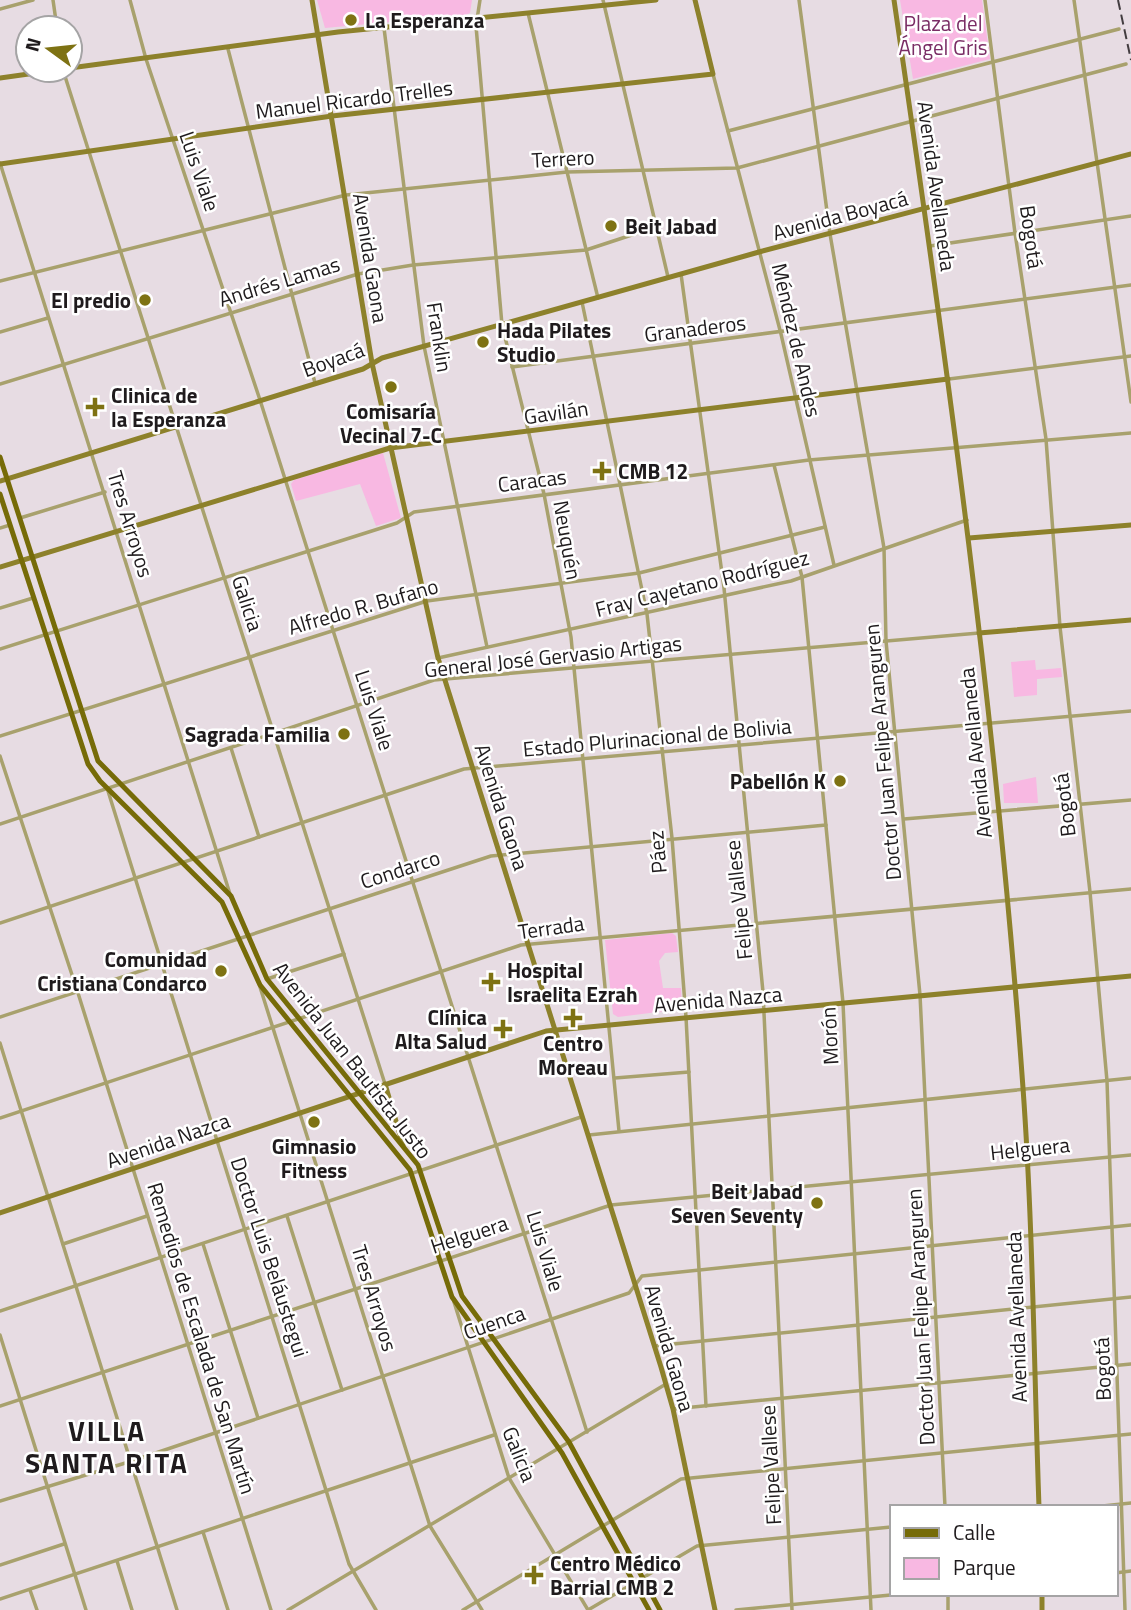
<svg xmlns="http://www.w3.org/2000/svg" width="1131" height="1610" font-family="'Titillium Web',sans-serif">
<rect width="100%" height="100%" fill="#e7dce3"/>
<!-- green -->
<g fill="#f8b8e2">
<polygon points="317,0 472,0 470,13 466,15 325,28"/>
<polygon points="900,0 982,0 990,59 913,79"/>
<polygon points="383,453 401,518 376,526 360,484 296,501 291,484 294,480"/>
<polygon points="1035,660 1036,670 1061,668 1062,677 1037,679 1037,695 1014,697 1011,662"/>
<polygon points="1036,777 1038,803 1004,803 1003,784"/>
<polygon points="672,933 676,936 678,952 665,953 659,961 663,988 681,988 682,1009 618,1017 613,1014 605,940"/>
</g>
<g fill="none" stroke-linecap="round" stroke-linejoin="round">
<!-- street -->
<g stroke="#a8a16d" stroke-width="3.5">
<polyline points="53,0 57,28"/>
<polyline points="130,0 146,59 260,400 587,1432"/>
<polyline points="480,0 476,26 502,325 544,494 571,637 619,1131"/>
<polyline points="603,0 668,277"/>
<polyline points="799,0 830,234 884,548 886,641 920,995 945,1507"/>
<polyline points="985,0 1015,233 1046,439 1060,627 1090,892 1107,1081 1125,1610"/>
<polyline points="1074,0 1131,402"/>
<polyline points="0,9 33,0"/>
<polyline points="528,13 598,298"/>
<polyline points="384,28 424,346 487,647"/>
<polyline points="228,49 315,383"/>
<polyline points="63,70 385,1084"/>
<polyline points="713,74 781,334 834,565"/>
<polyline points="728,131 1119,29"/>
<polyline points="0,163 230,894"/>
<polyline points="930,246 1131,216"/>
<polyline points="681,274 724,588 763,992 792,1610"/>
<polyline points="0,281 346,195 567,172 737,168 1126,64"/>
<polyline points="582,302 647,614 672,838 686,1017 706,1406"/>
<polyline points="0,332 48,318"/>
<polyline points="512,367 1131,285"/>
<polyline points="949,379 1131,356"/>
<polyline points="0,384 358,274 413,265 586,250 656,227"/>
<polyline points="774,465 802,577 843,1003 871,1610"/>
<polyline points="20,518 105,492"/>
<polyline points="0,528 10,525"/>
<polyline points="0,608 33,598"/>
<polyline points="0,649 397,523 414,512 809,460 1131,433"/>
<polyline points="438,658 791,581 967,520"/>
<polyline points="0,736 427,601 639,573 825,527"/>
<polyline points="231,748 259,837"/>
<polyline points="0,756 78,993 271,1610"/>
<polyline points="108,791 349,1564 376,1610"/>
<polyline points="904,819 1131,800"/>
<polyline points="0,824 434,680 979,633"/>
<polyline points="0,923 464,769 1131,711"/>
<polyline points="267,979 344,954"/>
<polyline points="260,987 430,1526 482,1610"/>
<polyline points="0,1017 491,856 826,825"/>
<polyline points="0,1043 177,1610"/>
<polyline points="615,1078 689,1072"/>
<polyline points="0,1118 521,945 1131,889"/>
<polyline points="589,1135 1131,1078"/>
<polyline points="287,1216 342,1390"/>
<polyline points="63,1244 147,1216"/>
<polyline points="203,1244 258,1418"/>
<polyline points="454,1302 509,1478 588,1610 697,1546 891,1527"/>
<polyline points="0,1311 581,1117"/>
<polyline points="0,1335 86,1610"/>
<polyline points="654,1346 1131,1297"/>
<polyline points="0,1406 611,1205 1131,1155"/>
<polyline points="673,1409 1131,1364"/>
<polyline points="0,1501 132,1461 629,1293 642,1276 1131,1225"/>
<polyline points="1093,1507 1131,1503"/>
<polyline points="203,1532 228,1610"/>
<polyline points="117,1561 132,1610"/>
<polyline points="0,1565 64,1544"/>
<polyline points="1115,1573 1131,1571"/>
<polyline points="30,1590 37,1610"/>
<polyline points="948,1594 948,1610"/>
<polyline points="0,1599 494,1435"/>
<polyline points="288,1610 666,1384"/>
<polyline points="463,1610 681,1479 1131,1434"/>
<polyline points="736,1610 901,1594"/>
</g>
<!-- secondary -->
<g stroke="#8d812b" stroke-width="5">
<polyline points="312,0 372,363 438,658 661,1367 673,1409 715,1610"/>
<path d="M894 0C947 362 997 724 1023 1088 1033 1227 1034 1367 1039 1507"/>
<polyline points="70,68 338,32 656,0"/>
<polyline points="0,78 57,70"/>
<polyline points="0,164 332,116 713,74 695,0"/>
<polyline points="0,481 363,369 382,358 759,252 1131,154"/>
<polyline points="969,538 1131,525"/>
<polyline points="0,567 390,448 948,379"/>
<polyline points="979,633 1131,620"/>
<polyline points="385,1084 403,1145"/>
<polyline points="0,1213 546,1031 1131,976"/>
<polyline points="1042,1594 1042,1610"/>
</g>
<!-- primary -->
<g stroke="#766b08" stroke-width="5">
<polyline points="0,457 98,761 231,896 267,979 418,1165 462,1296 569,1442 660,1610"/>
<polyline points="0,494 88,764 100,781 222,902 260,985 410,1170 452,1297 562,1453 649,1610"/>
</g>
<!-- rail -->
<polyline stroke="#433d40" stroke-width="2" stroke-dasharray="10 5" stroke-linecap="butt" points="1118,0 1131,60"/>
</g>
<!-- markers -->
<g fill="#7e7213" stroke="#fff" stroke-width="2.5">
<circle cx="351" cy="20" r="7"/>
<circle cx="611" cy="226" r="7"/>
<circle cx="145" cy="300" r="7"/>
<circle cx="483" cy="342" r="7"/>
<circle cx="391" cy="387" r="7"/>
<path d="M91.5 396.5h7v7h7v7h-7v7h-7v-7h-7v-7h7z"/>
<path d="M598.5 460.5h7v7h7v7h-7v7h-7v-7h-7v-7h7z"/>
<circle cx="344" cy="734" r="7"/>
<circle cx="840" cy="781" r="7"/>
<circle cx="221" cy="971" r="7"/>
<path d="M487.5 971.5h7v7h7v7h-7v7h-7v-7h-7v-7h7z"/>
<path d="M569.5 1007.5h7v7h7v7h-7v7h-7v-7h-7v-7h7z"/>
<path d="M499.5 1018.5h7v7h7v7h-7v7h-7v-7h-7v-7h7z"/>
<circle cx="314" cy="1122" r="7"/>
<circle cx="817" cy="1203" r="7"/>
<path d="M530.5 1564.5h7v7h7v7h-7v7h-7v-7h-7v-7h7z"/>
</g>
<g text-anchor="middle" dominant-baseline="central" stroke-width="5" stroke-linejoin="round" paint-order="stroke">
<!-- poi labels -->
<g font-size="21" font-weight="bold" fill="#1f1b1d" stroke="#fff" text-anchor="start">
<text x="365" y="20">La Esperanza</text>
<text x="625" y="226">Beit Jabad</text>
<text x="131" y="300" text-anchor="end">El predio</text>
<text x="497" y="330">Hada Pilates<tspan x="497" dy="24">Studio</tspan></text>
<text x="111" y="395">Clinica de<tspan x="111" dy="24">la Esperanza</tspan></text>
<text x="391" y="411" text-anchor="middle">Comisaría<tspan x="391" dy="24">Vecinal 7-C</tspan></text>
<text x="618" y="471">CMB 12</text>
<text x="330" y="734" text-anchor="end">Sagrada Familia</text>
<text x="826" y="781" text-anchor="end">Pabellón K</text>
<text x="207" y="959" text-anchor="end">Comunidad<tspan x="207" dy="24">Cristiana Condarco</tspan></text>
<text x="507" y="970">Hospital<tspan x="507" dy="24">Israelita Ezrah</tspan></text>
<text x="487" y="1017" text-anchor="end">Clínica<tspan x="487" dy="24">Alta Salud</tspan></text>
<text x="573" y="1043" text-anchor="middle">Centro<tspan x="573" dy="24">Moreau</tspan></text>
<text x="314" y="1146" text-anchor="middle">Gimnasio<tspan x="314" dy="24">Fitness</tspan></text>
<text x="803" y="1191" text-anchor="end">Beit Jabad<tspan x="803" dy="24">Seven Seventy</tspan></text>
<text x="550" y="1563">Centro Médico<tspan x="550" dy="24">Barrial CMB 2</tspan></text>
</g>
<!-- park labels -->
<g font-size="21" fill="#7a2d65" stroke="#fff">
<text x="943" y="23">Plaza del<tspan x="943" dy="24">Ángel Gris</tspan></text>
</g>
<!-- street labels -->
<g font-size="21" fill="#1f1b1d" stroke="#fff">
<text transform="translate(354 99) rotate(-7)">Manuel Ricardo Trelles</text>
<text transform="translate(563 158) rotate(-3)">Terrero</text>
<text transform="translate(200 171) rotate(71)">Luis Viale</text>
<text transform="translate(937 186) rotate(82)">Avenida Avellaneda</text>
<text transform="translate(840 215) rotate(-15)">Avenida Boyacá</text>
<text transform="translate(1032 237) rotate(82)">Bogotá</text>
<text transform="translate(371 258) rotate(81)">Avenida Gaona</text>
<text transform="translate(279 281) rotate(-17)">Andrés Lamas</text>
<text transform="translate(695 328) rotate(-7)">Granaderos</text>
<text transform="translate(440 337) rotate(81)">Franklin</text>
<text transform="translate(797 340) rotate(77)">Méndez de Andes</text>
<text transform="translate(333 359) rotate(-20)">Boyacá</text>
<text transform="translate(556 412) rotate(-8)">Gavilán</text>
<text transform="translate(532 480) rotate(-7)">Caracas</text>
<text transform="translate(131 524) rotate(73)">Tres Arroyos</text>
<text transform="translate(568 540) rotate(80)">Neuquén</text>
<text transform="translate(702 583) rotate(-14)">Fray Cayetano Rodríguez</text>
<text transform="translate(248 603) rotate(72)">Galicia</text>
<text transform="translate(363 606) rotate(-16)">Alfredo R. Bufano</text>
<text transform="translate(553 656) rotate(-6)">General José Gervasio Artigas</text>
<text transform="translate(375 710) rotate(72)">Luis Viale</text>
<text transform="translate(657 737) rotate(-5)">Estado Plurinacional de Bolivia</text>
<text transform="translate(882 752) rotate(-95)">Doctor Juan Felipe Aranguren</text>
<text transform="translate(975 753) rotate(-96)">Avenida Avellaneda</text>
<text transform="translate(1064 805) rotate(-97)">Bogotá</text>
<text transform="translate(502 807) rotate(72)">Avenida Gaona</text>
<text transform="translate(657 852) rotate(-95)">Páez</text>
<text transform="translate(400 869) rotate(-18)">Condarco</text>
<text transform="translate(738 900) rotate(-96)">Felipe Vallese</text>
<text transform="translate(551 927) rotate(-8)">Terrada</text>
<text transform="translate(718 999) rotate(-5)">Avenida Nazca</text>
<text transform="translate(829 1036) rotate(-93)">Morón</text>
<text transform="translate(353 1060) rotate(52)">Avenida Juan Bautista Justo</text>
<text transform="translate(168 1140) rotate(-19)">Avenida Nazca</text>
<text transform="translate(1030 1148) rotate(-6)">Helguera</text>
<text transform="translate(469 1234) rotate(-18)">Helguera</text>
<text transform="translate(546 1251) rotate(73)">Luis Viale</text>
<text transform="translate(270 1257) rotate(72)">Doctor Luis Beláustegui</text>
<text transform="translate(375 1298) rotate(73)">Tres Arroyos</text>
<text transform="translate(920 1317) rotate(-93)">Doctor Juan Felipe Aranguren</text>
<text transform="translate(1016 1317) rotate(-92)">Avenida Avellaneda</text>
<text transform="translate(494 1322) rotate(-19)">Cuenca</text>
<text transform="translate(202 1338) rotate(73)">Remedios de Escalada de San Martín</text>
<text transform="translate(670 1348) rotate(74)">Avenida Gaona</text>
<text transform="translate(1102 1369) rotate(-92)">Bogotá</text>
<text transform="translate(520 1454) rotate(68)">Galicia</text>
<text transform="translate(770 1465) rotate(-93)">Felipe Vallese</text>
</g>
<!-- district labels -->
<g font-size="28" font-weight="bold" letter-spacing="2" fill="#1f1b1d" stroke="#fff">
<text x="107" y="1430">VILLA<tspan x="107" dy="32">SANTA RITA</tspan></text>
</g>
</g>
<!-- legend -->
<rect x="890" y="1505" width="228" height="91" fill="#ffffff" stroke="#a5a4a5" stroke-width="2"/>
<rect x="904" y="1528" width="35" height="10" fill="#766b08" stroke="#a5a4a5" stroke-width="2"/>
<text x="953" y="1540" font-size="21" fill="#1f1b1d">Calle</text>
<rect x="904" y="1558" width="35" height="21" fill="#f8b8e2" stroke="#a5a4a5" stroke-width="2"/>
<text x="953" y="1575" font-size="21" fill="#1f1b1d">Parque</text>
<!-- north arrow -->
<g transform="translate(49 49) rotate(285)"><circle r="33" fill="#ffffff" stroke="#a5a4a5" stroke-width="2"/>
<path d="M0-5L12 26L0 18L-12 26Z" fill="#7e7213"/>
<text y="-10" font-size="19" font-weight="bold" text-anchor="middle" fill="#1f1b1d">N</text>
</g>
</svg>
